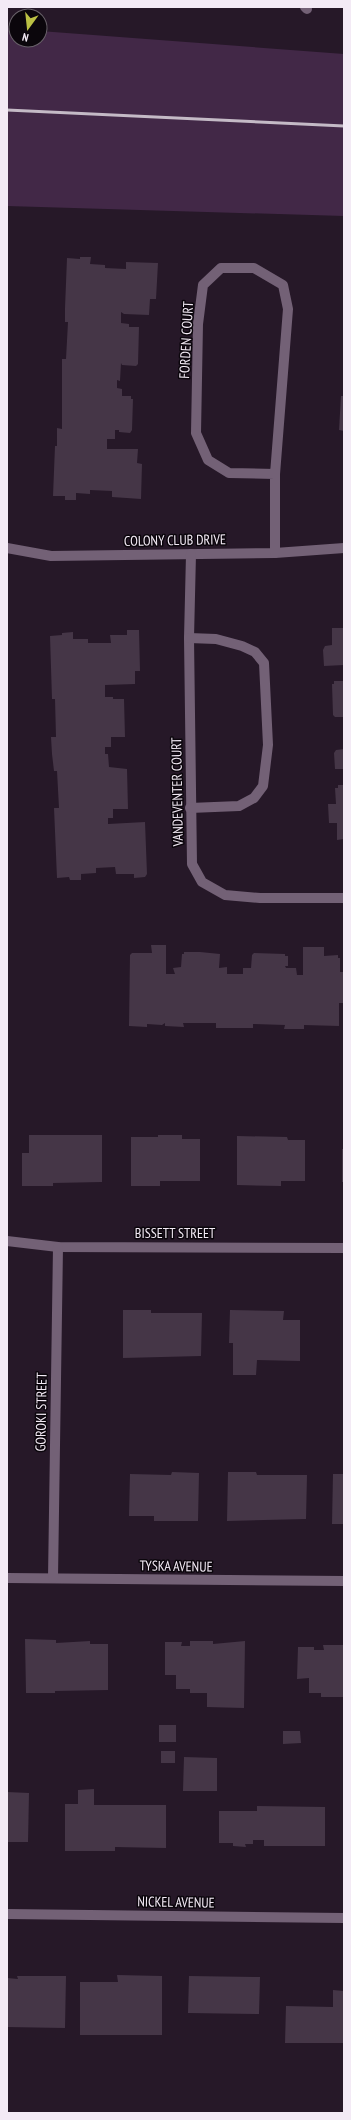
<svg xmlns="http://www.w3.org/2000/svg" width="351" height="2120" font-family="'PT Sans Narrow',sans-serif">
<rect width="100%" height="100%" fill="#261828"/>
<!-- green -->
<polygon fill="#422847" points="7,28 16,29 16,40 40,40 40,31 344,54 344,216 7,206"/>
<!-- building -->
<g fill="#453647">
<polygon points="80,257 91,257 90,264 105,265 105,268 126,269 126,262 158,263 156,299 150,299 149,315 124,314 121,312 121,323 129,324 129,327 139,327 138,364 136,366 122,365 121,363 120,381 117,380 117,388 122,389 122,396 131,396 131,399 133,399 132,430 130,433 119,432 119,430 115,430 115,439 107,439 107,449 138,449 137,463 142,464 141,499 112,497 112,491 90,490 90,494 76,493 76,500 65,500 65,496 53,496 55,446 57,446 57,428 62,429 62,359 66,359 68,322 65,322 65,308 67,258 80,259"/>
<polygon points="341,396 344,396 344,431 339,430"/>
<polygon points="332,628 344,628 344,665 324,666 323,650 325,646 332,645"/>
<polygon points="127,630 139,630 140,671 135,671 135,684 105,685 105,697 113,697 113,699 124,699 125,737 111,737 111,747 105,747 105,754 108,754 109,767 127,769 128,809 113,809 113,818 108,818 108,824 145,822 147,874 145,877 134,878 134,874 116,874 115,867 96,868 96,873 81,874 81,880 70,880 69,877 57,878 54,808 59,808 57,771 54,771 52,754 51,737 56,737 55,699 52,699 50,636 62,635 62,633 73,632 73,639 88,639 88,643 111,643 110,635 127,635"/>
<polygon points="334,681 343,681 344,717 335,717 333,715 332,684 334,684"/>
<polygon points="344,749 344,769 335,769 334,753 336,750"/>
<polygon points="338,785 344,785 344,839 337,840 337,823 329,823 328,804 336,804 335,788 338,788"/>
<polygon points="151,945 166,945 166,974 175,974 173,968 181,967 182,954 184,954 184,952 200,952 220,954 219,968 227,967 227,974 243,974 243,968 251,968 252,955 254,953 285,954 285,956 288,956 288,966 285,966 286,968 296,968 297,975 303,975 303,947 324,947 324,956 338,955 338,958 340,958 340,972 344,972 343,1003 339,1003 339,1026 304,1025 304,1029 284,1029 285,1025 253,1024 253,1028 216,1028 216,1023 183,1023 184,1027 165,1026 165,1023 162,1025 147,1024 147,1027 129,1026 130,955 132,953 152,953"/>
<polygon points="29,1135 102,1135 102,1182 53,1183 53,1186 22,1186 22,1153 29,1153"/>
<polygon points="158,1135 182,1135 182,1139 200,1139 200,1181 160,1181 160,1186 131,1186 131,1137 158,1137"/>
<polygon points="237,1136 287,1137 288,1140 305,1140 305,1181 281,1181 281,1186 237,1185"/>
<rect x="342" y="1149" width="2" height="33"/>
<polygon points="123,1310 151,1310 151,1313 202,1313 201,1356 123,1358"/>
<polygon points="230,1310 284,1311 283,1320 300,1320 300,1361 257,1360 256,1375 233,1375 233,1343 229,1343"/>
<polygon points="172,1472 199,1473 198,1521 154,1521 154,1516 129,1516 130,1474 171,1475"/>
<polygon points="228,1472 256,1472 257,1475 307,1475 306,1519 227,1521"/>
<polygon points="333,1474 344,1474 344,1524 332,1524"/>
<polygon points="25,1639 56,1640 56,1643 90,1641 90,1644 108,1644 108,1690 55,1691 55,1693 26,1693"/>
<polygon points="190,1641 213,1641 213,1644 245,1641 244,1708 207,1707 207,1693 190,1693 190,1689 176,1689 176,1675 165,1675 165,1642 182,1642 181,1646 190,1646"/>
<polygon points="323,1645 344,1645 344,1697 321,1697 321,1693 309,1693 309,1678 297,1679 298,1647 314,1647 314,1650 324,1650"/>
<rect x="159" y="1725" width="17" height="17"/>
<polygon points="283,1731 300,1731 301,1743 283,1744"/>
<rect x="161" y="1751" width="14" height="12"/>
<polygon points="184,1757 217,1758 217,1791 183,1791"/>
<polygon points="94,1789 94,1805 166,1805 166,1848 115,1847 115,1851 65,1851 65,1804 78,1804 78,1790"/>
<polygon points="7,1792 29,1793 28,1842 7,1842"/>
<polygon points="257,1806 325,1807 325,1846 264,1846 264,1840 253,1840 253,1844 245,1844 246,1847 233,1846 233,1843 219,1843 219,1811 257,1811"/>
<polygon points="117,1975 162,1976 162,2035 80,2035 80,1982 118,1982"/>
<polygon points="17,1976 66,1976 65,2028 7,2027 7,1978 18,1979"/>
<polygon points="189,1976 260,1977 259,2014 188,2013"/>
<polygon points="333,1990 344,1991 344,2043 285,2043 286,2006 333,2007"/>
</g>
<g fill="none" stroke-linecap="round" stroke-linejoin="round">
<!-- minor -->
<g stroke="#736176" stroke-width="10">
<polyline points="305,7 307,9"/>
<polyline points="7,548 51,556 275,553 344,548"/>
<polyline points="275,553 275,474 288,309 283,285 254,268 221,268 203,285 198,324 196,433 208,460 229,473 275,474"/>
<polyline points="191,554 189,638 192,864 202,882 225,895 260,898 344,898"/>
<polyline points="189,638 216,639 242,646 255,652 264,663 268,745 263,786 254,798 239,806 190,808"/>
<polyline points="7,1241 58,1247 344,1248"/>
<polyline points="7,1578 344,1581"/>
<polyline points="53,1578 58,1247"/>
<polyline points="7,1914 344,1918"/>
</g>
<!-- rail -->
<polyline stroke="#c4bac6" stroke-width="3" points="7,110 344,126"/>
</g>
<g text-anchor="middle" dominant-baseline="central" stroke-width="3" stroke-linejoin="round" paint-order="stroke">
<!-- street labels -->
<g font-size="14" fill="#f3eaf5" stroke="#0b060c">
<text transform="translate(186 340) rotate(-87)">FORDEN COURT</text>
<text transform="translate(175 540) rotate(-1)">COLONY CLUB DRIVE</text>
<text transform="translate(177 792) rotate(-91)">VANDEVENTER COURT</text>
<text x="175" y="1233">BISSETT STREET</text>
<text transform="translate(41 1412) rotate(-89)">GOROKI STREET</text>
<text transform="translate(176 1566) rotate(1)">TYSKA AVENUE</text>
<text transform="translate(176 1902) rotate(1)">NICKEL AVENUE</text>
</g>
</g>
<!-- border -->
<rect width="351" height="2120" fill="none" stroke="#f3eaf5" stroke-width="16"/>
<!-- north arrow -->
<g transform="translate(28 28) rotate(195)"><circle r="19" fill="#0b060c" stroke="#686169"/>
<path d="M0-3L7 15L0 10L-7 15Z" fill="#bbc044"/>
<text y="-6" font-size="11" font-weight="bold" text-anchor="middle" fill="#f3eaf5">N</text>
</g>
</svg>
